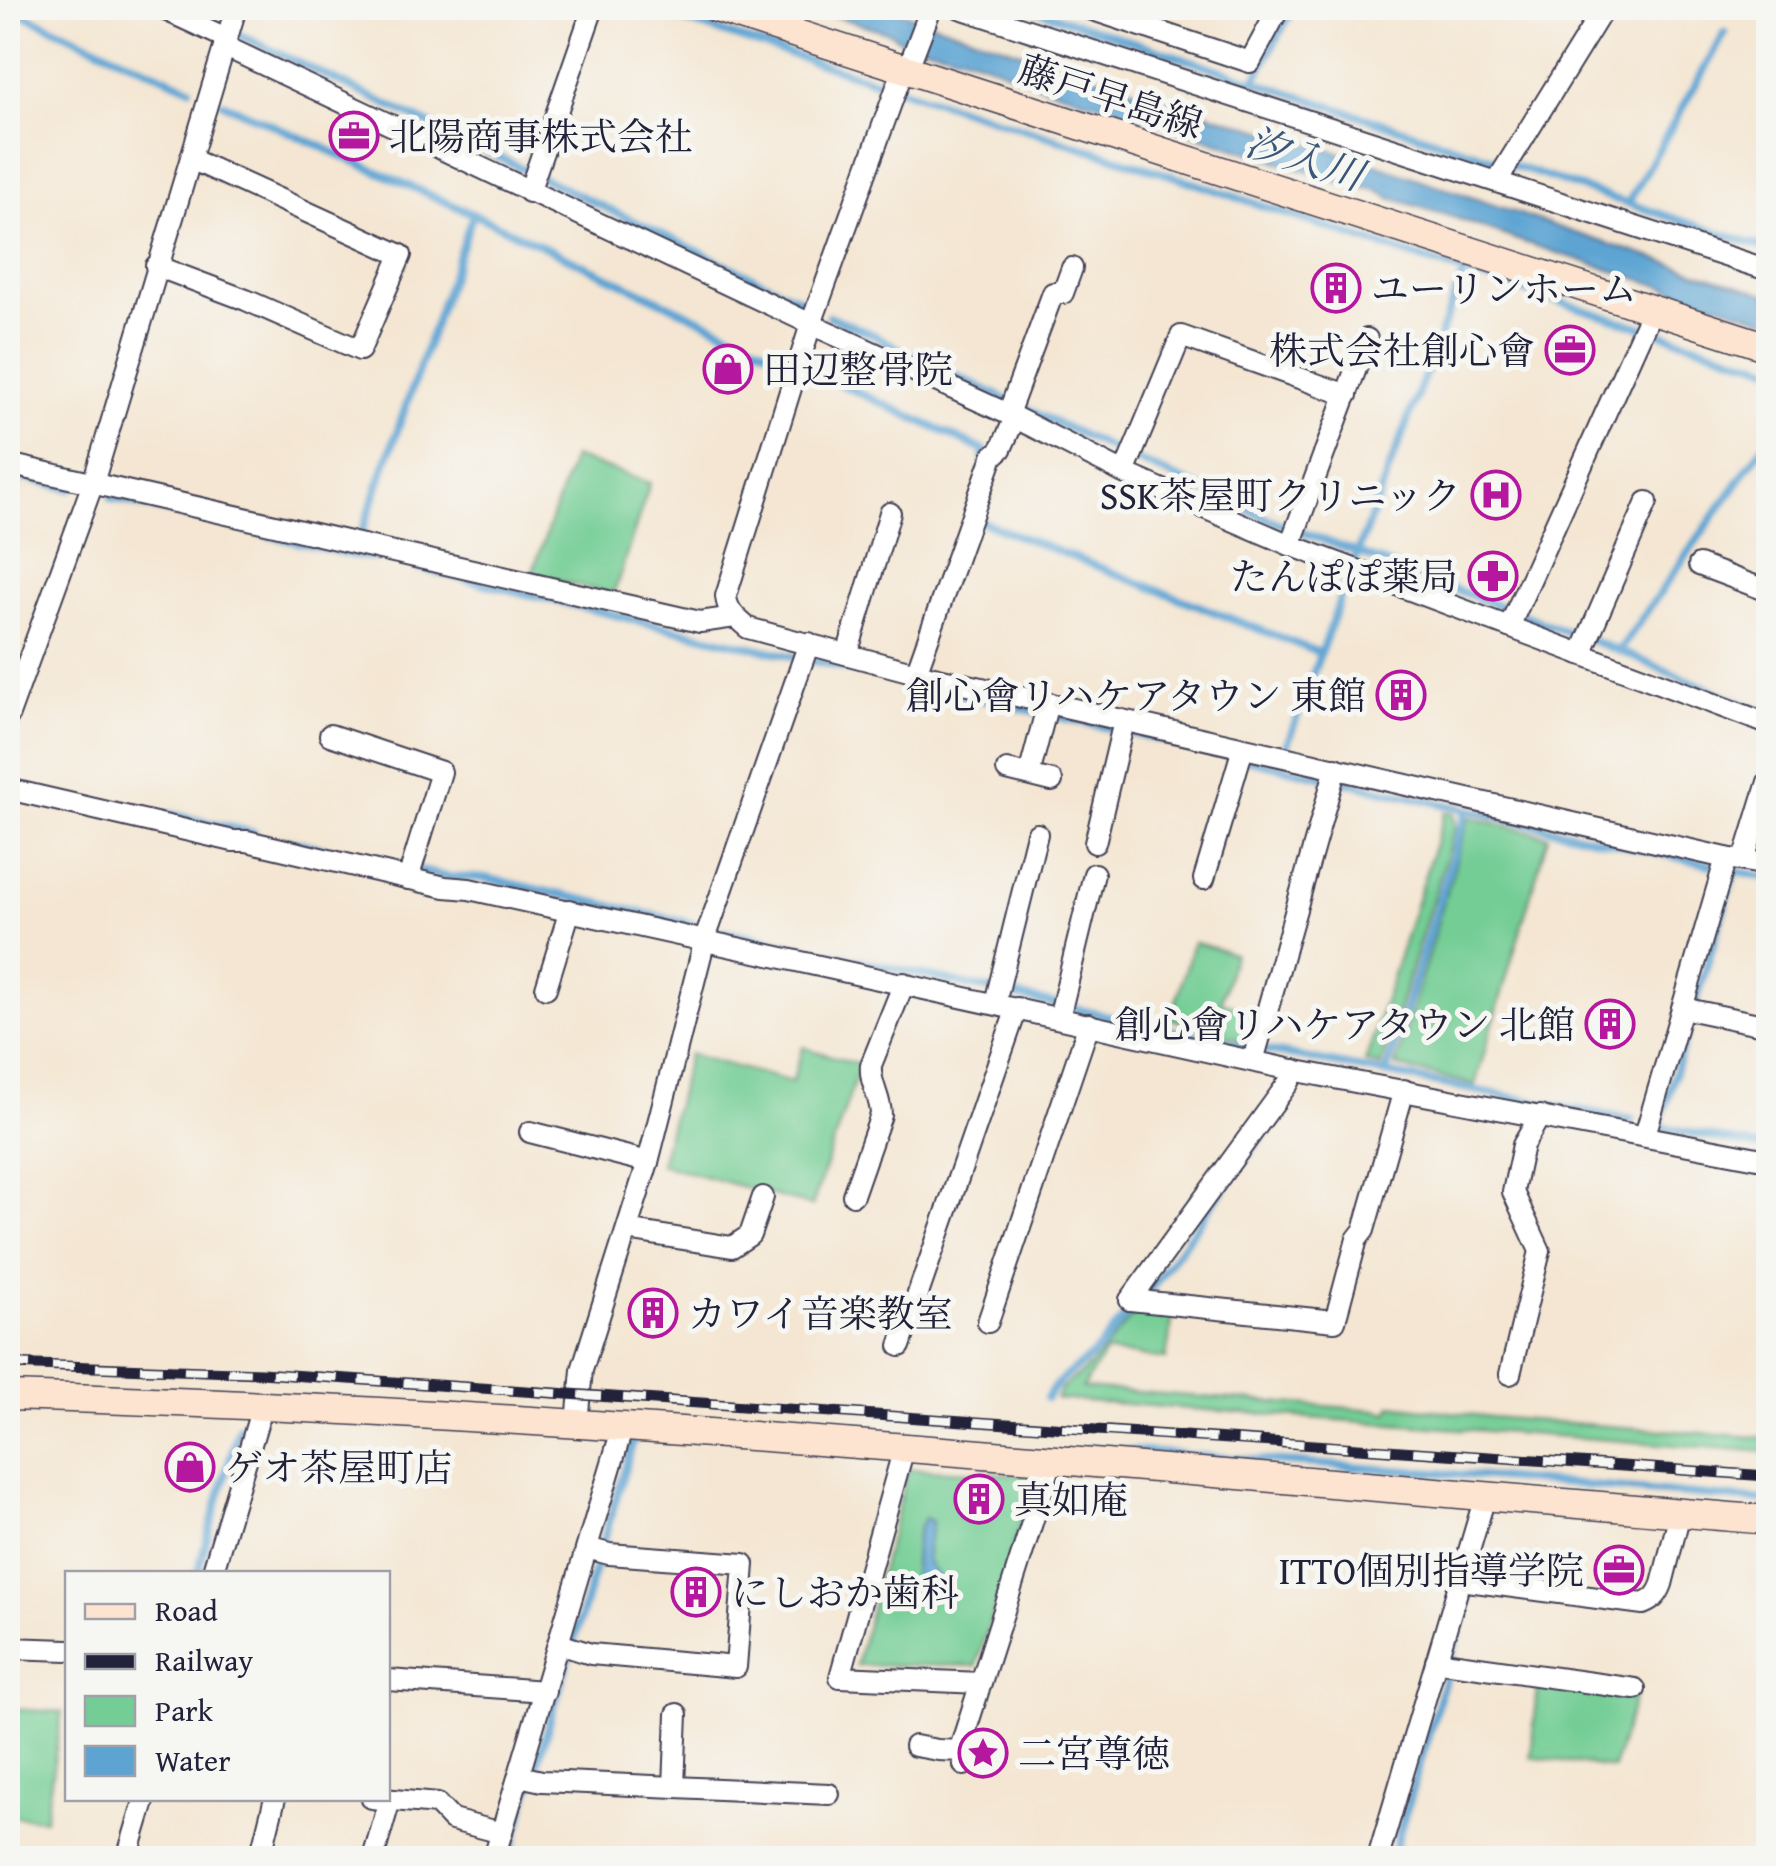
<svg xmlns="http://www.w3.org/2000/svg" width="1776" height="1866" font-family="'Gentium Book Plus','Noto Serif JP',serif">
<rect width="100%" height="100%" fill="#f6f6f2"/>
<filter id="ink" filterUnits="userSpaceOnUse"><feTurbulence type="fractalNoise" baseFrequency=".01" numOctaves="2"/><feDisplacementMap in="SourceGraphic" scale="20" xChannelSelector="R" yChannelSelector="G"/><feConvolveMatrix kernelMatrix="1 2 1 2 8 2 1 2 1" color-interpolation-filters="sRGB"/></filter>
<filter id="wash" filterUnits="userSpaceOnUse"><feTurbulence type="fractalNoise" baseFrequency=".0048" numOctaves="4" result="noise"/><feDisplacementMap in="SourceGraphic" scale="40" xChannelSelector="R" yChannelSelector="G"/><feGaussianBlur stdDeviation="2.25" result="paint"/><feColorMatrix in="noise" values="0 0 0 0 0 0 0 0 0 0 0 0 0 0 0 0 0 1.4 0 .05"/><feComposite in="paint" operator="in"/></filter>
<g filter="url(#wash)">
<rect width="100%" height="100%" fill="#f4e6d2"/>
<!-- green -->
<g fill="#73cd94" stroke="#4a7868" stroke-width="2.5">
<polygon points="573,457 650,483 616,587 611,594 532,574"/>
<polygon points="1445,812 1454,814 1456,826 1381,1066 1365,1062"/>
<polygon points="1469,817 1548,836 1475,1085 1395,1066"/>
<polygon points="1193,942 1234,954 1221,1002 1257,1013 1248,1042 1171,1019"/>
<polygon points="803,1047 860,1065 812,1206 660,1164 689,1054 792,1082"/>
<path d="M1138 1312 1173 1316 1166 1359 1106 1352 1082 1388 1378 1410 1388 1413 1392 1405 1492 1417 1768 1438V1452L1056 1399C1061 1385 1073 1380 1084 1371 1105 1354 1117 1329 1138 1312Z"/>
<polygon points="908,1469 1036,1475 976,1666 856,1665"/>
<polygon points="1537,1686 1635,1697 1613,1768 1531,1757"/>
<polygon points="8,1709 62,1712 45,1819 8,1816"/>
</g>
<!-- water -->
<g fill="#5da4d3" stroke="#406387" stroke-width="2.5">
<path d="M808 8H888L1196 110 1357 158 1578 234 1768 295V320L1520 241 1456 218 1390 198C1381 190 1369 187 1357 188 1253 154 1149 119 1045 87 1020 79 998 66 974 59 949 51 924 47 900 40L890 33Z"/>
<path d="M925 1518 932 1521C932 1535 923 1550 929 1564 932 1571 941 1577 945 1584L932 1594 920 1593 915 1588 913 1581C915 1560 912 1535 925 1518Z"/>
</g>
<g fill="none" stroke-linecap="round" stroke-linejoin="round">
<!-- stream -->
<g stroke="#5da4d3" stroke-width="8">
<polyline points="8,8 190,88"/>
<polyline points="645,8 1185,180 1403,253 1768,367"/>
<polyline points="1030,8 1768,249"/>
<polyline points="240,35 803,301"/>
<polyline points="1255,80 1293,8"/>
<polyline points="223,103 473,214 985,451 983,457"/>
<polyline points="1628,203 1725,33"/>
<polyline points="829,316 872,334 906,352 1118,452 1278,523 1619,651 1768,714"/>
<polyline points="8,474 71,489"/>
<polyline points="111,498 353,555 376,558"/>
<polyline points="8,509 20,477"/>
<polyline points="975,519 1320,653"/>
<polyline points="362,532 473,214"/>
<polyline points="419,568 651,624 1711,865"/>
<polyline points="1619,651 1768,439"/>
<polyline points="1285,750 1346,583 1464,272"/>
<polyline points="1762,779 1768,760"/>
<polyline points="170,814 254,833"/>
<polyline points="287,840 447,877 486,878 693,924"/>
<polyline points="1736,868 1659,1126 1768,1149"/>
<polyline points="1734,870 1768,878"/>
<polyline points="725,931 1247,1047 1632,1120"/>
<polyline points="1386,1072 1467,810"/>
<polyline points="1151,1289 1288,1100"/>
<path d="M1047 1398C1058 1376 1084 1366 1099 1348 1110 1336 1118 1323 1131 1311"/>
<polyline points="1089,1448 1439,1473 1768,1501"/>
<polyline points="197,1574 239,1427"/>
<polyline points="116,1858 132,1798"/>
<polyline points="509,1858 635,1435"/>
<polyline points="1392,1858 1477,1570"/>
</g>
</g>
</g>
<g filter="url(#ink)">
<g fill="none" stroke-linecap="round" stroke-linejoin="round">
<!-- street casing -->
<g stroke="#423f52" stroke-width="24">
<g id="street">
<polyline points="161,8 226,38"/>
<path d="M931 8 913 55 898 84 811 324 726 596C727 611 737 619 748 628L916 673 1726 858 1768 865"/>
<polyline points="960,8 1768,270"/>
<polyline points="1087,8 1250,62 1279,8"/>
<polyline points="224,46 811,324 1008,414 1124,473 1202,507 1290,545 1768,724"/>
<polyline points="1497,181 1604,8"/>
<polyline points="529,192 593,8"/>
<polyline points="156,266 246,300 360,350 401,255 191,159"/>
<polyline points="1008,414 1053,293 1063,293 1072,268"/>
<polyline points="8,464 700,622 735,617"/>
<polyline points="1124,473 1181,336 1347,395"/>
<polyline points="1290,545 1367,339"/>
<polyline points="1699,565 1768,591"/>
<polyline points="1509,627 1652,310"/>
<polyline points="847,654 890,513"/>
<polyline points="1581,654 1647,502"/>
<polyline points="916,673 993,456 1001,449 1015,418"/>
<polyline points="8,717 93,483 236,8"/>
<polyline points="330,735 441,772 408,879"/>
<polyline points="1007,770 1052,781"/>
<polyline points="1029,775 1048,703"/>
<polyline points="8,789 233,841 247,841 445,887 469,889 1297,1071 1768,1160"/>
<polyline points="1095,843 1124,721"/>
<polyline points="1744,860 1768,782"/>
<polyline points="1204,879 1243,748"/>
<polyline points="546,988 570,910"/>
<polyline points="995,1003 1037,834"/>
<polyline points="1682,1008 1768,1026"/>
<polyline points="1059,1018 1094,874"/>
<polyline points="1253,1061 1336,768"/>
<polyline points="530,1132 648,1162"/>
<polyline points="1645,1135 1726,858"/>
<path d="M853 1195 881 1115C881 1097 869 1083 871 1065L904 983"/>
<polyline points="627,1230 732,1247 750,1235 763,1197"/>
<polyline points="1130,1300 1335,1321 1357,1239 1364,1230 1404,1090"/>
<polyline points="1130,1300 1289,1082 1295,1070"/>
<polyline points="988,1322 1089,1024"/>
<polyline points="900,1346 1017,1008"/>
<polyline points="1510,1374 1540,1251 1513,1192 1523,1145 1540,1116"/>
<polyline points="577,1423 582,1370 648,1162 705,939 809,643"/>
<polyline points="904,1448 840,1677 981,1683"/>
<polyline points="212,1574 263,1404"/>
<path d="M1460 1580 1643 1604C1653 1600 1658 1595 1662 1584L1680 1513"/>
<polyline points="559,1644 591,1654 736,1667 744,1564 609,1554 587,1548"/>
<polyline points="8,1648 68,1650"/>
<polyline points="1436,1661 1635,1689"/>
<polyline points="388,1680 545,1691"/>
<polyline points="915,1746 938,1750 963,1751"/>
<polyline points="964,1765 962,1742 1052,1460"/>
<polyline points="519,1776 542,1781 829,1794"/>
<polyline points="674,1786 677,1714"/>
<polyline points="372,1798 437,1804 452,1820 502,1833"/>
<polyline points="127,1858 145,1798"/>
<polyline points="260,1858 275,1798"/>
<polyline points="373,1858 390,1800"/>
<polyline points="494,1858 623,1426"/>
<polyline points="1378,1858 1485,1497"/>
</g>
</g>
<!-- secondary casing -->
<g stroke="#423f52" stroke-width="31">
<g id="secondary">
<polyline points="716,8 1768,347"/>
<path d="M8 1396C596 1413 1182 1472 1768 1520"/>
</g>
</g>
<!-- street -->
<use href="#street" stroke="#fff" stroke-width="20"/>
<!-- secondary -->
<use href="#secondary" stroke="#fde4d0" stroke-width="28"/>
<!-- rail casing -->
<g stroke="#22223b" stroke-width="11">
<polyline id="rail" points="8,1364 261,1373 1768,1476"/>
</g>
<!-- rail -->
<use href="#rail" stroke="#f6f6f2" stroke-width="8" stroke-dasharray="22" stroke-linecap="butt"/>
</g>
</g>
<!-- icons -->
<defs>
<g id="office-ring" transform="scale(2.5)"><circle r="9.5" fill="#f6f6f2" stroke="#b5179e" stroke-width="1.5"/><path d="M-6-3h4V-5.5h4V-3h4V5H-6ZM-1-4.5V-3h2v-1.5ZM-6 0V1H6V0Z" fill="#b5179e"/></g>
<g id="building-ring" transform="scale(2.5)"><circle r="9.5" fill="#f6f6f2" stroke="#b5179e" stroke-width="1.5"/><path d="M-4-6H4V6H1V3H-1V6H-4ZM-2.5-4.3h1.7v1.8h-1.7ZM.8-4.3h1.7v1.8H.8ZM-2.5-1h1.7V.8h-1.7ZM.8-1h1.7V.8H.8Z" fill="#b5179e"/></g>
<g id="shop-ring" transform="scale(2.5)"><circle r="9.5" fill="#f6f6f2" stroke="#b5179e" stroke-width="1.5"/><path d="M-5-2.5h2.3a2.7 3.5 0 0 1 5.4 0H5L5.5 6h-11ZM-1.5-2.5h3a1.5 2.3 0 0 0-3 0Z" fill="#b5179e"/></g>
<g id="hospital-ring" transform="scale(2.5)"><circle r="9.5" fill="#f6f6f2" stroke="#b5179e" stroke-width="1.5"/><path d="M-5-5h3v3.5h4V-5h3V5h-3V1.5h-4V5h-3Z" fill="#b5179e"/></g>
<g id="pharmacy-ring" transform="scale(2.5)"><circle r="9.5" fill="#f6f6f2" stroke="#b5179e" stroke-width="1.5"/><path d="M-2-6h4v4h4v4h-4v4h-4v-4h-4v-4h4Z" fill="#b5179e"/></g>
<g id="sight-ring" transform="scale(2.5)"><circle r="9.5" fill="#f6f6f2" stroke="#b5179e" stroke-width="1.5"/><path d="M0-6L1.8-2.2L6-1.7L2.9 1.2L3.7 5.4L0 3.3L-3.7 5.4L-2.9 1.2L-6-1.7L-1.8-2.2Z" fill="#b5179e"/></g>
</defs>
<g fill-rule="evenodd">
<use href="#office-ring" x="354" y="136"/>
<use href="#building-ring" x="1336" y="288"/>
<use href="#office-ring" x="1570" y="350"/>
<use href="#shop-ring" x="728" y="369"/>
<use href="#hospital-ring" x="1496" y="495"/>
<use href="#pharmacy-ring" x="1493" y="576"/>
<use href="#building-ring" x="1401" y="695"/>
<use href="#building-ring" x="1610" y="1024"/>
<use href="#building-ring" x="653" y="1313"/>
<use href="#shop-ring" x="190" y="1467"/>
<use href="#building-ring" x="979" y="1499"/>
<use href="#office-ring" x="1619" y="1570"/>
<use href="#building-ring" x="696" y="1592"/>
<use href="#sight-ring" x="983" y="1753"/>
</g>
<g text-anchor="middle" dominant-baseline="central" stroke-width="10" stroke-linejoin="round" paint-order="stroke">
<!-- street labels -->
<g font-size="38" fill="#22223b" stroke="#f6f6f2">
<text transform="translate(1111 96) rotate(18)">藤戸早島線</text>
</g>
<!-- poi labels -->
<g font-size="38" fill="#22223b" stroke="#f6f6f2" text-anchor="start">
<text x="389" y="136">北陽商事株式会社</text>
<text x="1371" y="288">ユーリンホーム</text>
<text x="1535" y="350" text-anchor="end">株式会社創心會</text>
<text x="763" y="369">田辺整骨院</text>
<text x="1461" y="495" text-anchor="end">SSK茶屋町クリニック</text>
<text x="1458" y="576" text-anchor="end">たんぽぽ薬局</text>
<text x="1366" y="695" text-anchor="end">創心會リハケアタウン 東館</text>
<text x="1575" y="1024" text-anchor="end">創心會リハケアタウン 北館</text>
<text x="688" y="1313">カワイ音楽教室</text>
<text x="225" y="1467">ゲオ茶屋町店</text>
<text x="1014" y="1499">真如庵</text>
<text x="1584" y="1570" text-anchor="end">ITTO個別指導学院</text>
<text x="731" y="1592">にしおか歯科</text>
<text x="1018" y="1753">二宮尊徳</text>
</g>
<!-- water labels -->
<g font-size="40" font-style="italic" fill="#3a5678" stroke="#f6f6f2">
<text transform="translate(1305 158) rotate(18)">汐入川</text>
</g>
</g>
<!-- margin -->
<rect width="1776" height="1866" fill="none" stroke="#f6f6f2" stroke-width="40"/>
<!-- legend -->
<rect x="65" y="1571" width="325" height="230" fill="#f6f6f2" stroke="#a1a1a9" stroke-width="2.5"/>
<rect x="85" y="1604" width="50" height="15" fill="#fde4d0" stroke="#a1a1a9" stroke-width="2.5"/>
<text x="155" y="1621" font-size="30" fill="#22223b">Road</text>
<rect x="85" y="1654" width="50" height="15" fill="#22223b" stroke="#a1a1a9" stroke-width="2.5"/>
<text x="155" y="1671" font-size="30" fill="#22223b">Railway</text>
<rect x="85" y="1696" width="50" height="30" fill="#73cd94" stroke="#a1a1a9" stroke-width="2.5"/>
<text x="155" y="1721" font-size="30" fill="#22223b">Park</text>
<rect x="85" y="1746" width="50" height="30" fill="#5da4d3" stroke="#a1a1a9" stroke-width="2.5"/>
<text x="155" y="1771" font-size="30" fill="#22223b">Water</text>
</svg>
